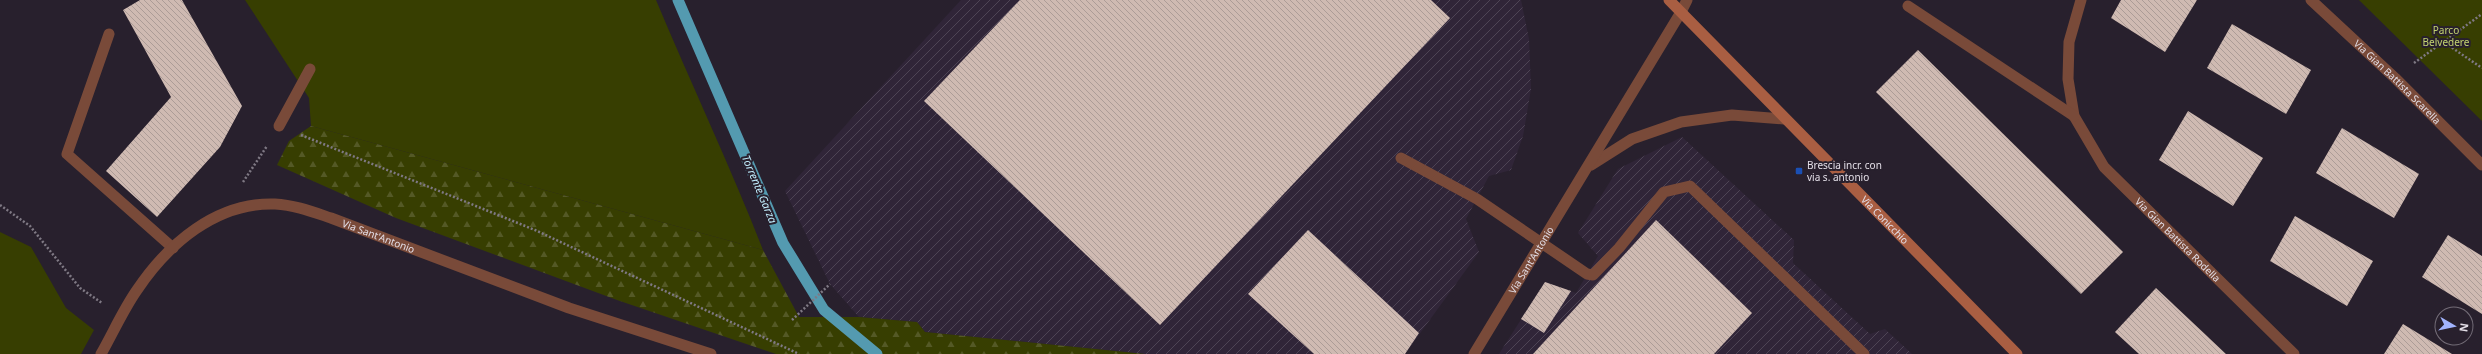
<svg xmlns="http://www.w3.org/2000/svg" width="2482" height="354" font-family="'Noto Sans',sans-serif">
<defs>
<pattern id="industrial-furrows" width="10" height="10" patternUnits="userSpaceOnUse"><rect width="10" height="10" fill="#302538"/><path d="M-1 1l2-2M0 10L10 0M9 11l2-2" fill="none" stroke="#4e4455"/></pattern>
<pattern id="forest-firs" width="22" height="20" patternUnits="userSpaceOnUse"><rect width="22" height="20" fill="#373e01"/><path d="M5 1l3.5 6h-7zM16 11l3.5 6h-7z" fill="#545926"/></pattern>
<pattern id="building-back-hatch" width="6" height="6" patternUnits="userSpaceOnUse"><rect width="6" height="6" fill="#cfbab2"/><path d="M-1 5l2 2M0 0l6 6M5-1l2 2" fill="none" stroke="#ac9c97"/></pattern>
</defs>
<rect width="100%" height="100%" fill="#28202d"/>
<!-- industrial -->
<g fill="url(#industrial-furrows)">
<polygon points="961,0 1521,0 1529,39 1531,89 1523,136 1511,170 1489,176 1466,219 1479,252 1405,354 1145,354 925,332 917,322 859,317 830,284 785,191"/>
<polygon points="1682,137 1794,240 1793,263 1870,334 1885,329 1912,354 1499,354 1545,282 1576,293 1598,256 1578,233 1618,169"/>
</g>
<!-- green -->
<g fill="#373e01">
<path d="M245 0H656C691 84 730 165 763 250L311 126 309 98Z"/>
<polygon points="2359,0 2482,0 2482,121"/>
<polygon points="0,232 31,247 66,308 94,330 81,354 0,354"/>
</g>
<!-- forest -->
<polygon fill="url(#forest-firs)" points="311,126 763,250 799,317 859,317 917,322 925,332 1145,354 776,354 617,300 396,218 277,165 289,141"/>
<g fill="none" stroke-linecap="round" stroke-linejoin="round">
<!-- stream -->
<polyline stroke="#549ab0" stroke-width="11" points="678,0 783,243 824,310 877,354"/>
</g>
<!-- building -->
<g fill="url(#building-back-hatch)">
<polygon points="140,0 182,0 242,106 220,147 157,217 106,171 171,97 123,10"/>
<polygon points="1020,0 1431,0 1450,18 1160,325 924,101"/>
<polygon points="2121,0 2197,0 2165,52 2111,18"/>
<polygon points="2232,24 2311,70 2286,114 2207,68"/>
<polygon points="1918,50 2123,252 2081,294 1876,92"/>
<polygon points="2188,111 2263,158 2233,206 2159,160"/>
<polygon points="2342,128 2419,174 2394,218 2316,173"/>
<polygon points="2295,216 2373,261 2347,306 2270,261"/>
<polygon points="1656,220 1752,313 1714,354 1533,354"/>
<polygon points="1308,230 1419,333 1405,354 1314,354 1248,294"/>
<polygon points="2448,235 2482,256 2482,314 2422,277"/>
<polygon points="1545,282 1571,291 1544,333 1521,319"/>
<polygon points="2156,288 2226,354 2139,354 2115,332"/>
<polygon points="2403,324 2452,354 2384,354"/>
</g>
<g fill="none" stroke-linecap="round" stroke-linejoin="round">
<!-- path -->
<g stroke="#7f7984" stroke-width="2.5" stroke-dasharray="2 2" stroke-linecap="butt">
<polyline points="2442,41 2482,68"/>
<polyline points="2414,63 2482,14"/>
<polyline points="301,135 535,230 799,354"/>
<polyline points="243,182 267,146"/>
<polyline points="0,205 30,226 80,288 102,303"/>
<polyline points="792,320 830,284"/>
</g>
<!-- service -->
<g stroke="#794a39" stroke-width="11">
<polyline points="109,34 67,154 173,248"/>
<polyline points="279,126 310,69"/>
<polyline points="1401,158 1477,199 1587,274 1593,275 1619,248 1664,192 1690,186 1864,354"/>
</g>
<!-- minor -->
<g stroke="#794a39" stroke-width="11">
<path id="s1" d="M2081 0 2069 42 2068 79 2074 116 2104 167 2294 354"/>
<path id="s2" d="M2311 0 2395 78 2482 165"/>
<polyline points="1908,6 2074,116"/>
<polyline points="1591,165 1632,139 1681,122 1732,115 1784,119"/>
<path id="s3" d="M101 354C113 333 123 310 137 290 168 244 216 202 275 204 295 205 313 212 331 218L569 308 711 354"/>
<path id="s4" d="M1474 354 1681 12"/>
</g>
<!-- tertiary -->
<polyline stroke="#794a39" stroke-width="11" points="1681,12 1687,0"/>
<!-- secondary -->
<path stroke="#a95e42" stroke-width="11" id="s5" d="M1669 0 2017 354"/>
</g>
<!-- markers -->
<rect fill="#1a4fb4" stroke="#28202d" stroke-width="1.5" x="1795" y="167" width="8" height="8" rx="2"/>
<g text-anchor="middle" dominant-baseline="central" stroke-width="4" stroke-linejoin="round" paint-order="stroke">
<!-- park labels -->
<g font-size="10" fill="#c4d471" stroke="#28202d">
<text x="2446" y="30">Parco<tspan x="2446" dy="12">Belvedere</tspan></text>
</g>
<!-- street labels -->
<g font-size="10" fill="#e3dee7" stroke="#28202d">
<text stroke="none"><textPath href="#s2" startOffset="119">Via Gian Battista Scarella</textPath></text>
<text stroke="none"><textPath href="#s5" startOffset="308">Via Conicchio</textPath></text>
<text stroke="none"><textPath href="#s3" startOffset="352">Via Sant'Antonio</textPath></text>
<text stroke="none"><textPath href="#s1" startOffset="281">Via Gian Battista Rodella</textPath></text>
<text stroke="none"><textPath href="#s4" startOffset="110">Via Sant'Antonio</textPath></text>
</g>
<!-- poi labels -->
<g font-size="10" fill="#e3dee7" stroke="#28202d" text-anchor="start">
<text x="1807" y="165">Brescia incr. con<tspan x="1807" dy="12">via s. antonio</tspan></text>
</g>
<!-- water labels -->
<g font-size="11" font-style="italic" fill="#c1edfd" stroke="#28202d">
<text transform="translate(760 189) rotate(67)">Torrente Garza</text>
</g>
</g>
<!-- north arrow -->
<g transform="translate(2454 326) rotate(99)"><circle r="19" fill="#28202d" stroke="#736c77"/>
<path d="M0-3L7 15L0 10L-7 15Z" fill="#a1b3fd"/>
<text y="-6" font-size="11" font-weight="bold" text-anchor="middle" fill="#e3dee7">N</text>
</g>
</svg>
